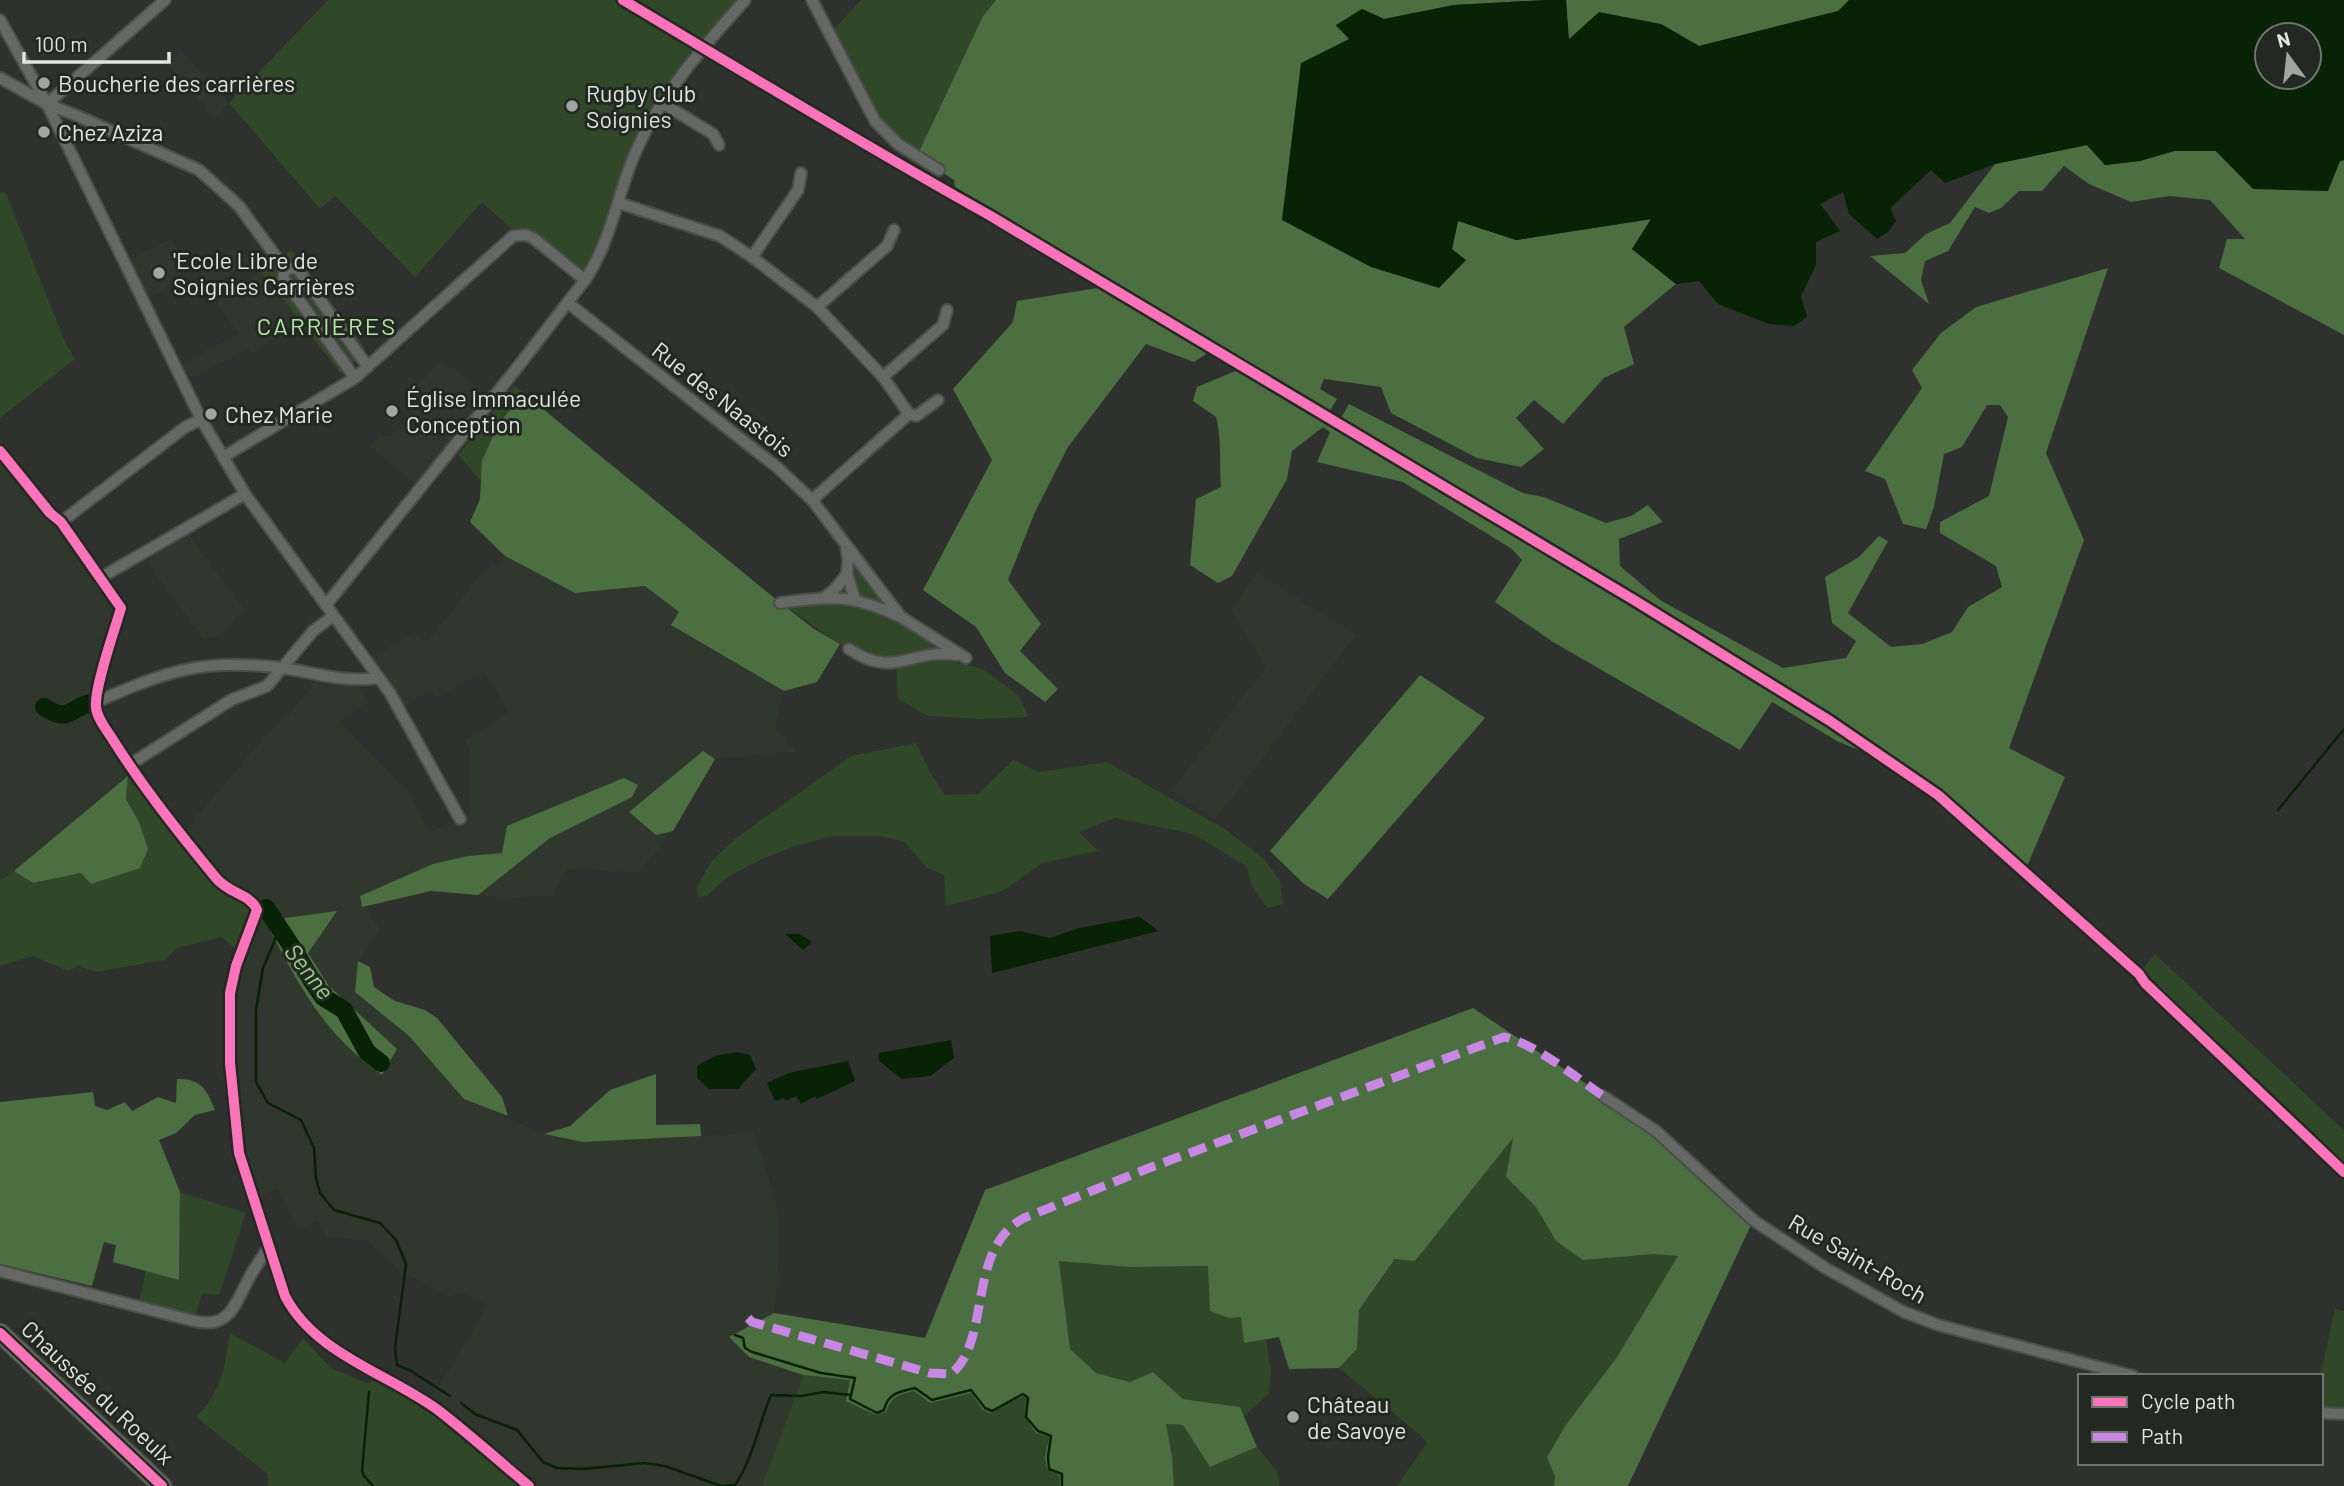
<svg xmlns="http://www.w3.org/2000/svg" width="2344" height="1486" font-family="Barlow,sans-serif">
<rect width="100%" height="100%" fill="#2e312d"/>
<!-- built -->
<g fill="#30382d">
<polygon points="182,51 229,103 214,117 168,65"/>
<polygon points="170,239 183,259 176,262 184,279 149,297 130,260"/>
<polygon points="238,246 249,260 208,291 197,277"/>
<polygon points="261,271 298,321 253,354 249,348 190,379 183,363 239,334 217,303"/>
<polygon points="441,359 489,396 419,486 370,447 379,436 388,436 404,428 404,420 412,414 404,401"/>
<polygon points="0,454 73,545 114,606 89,709 128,777 0,883"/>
<polygon points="187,532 245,610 236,616 226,632 204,640 144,558"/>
<polygon points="505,556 575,593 645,586 679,612 672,625 784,691 775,728 797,752 715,759 673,831 639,872 567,869 553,895 499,899 480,895 431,891 363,907 380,928 358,961 355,992 409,1036 464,1099 544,1134 583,1142 754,1133 776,1202 780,1248 774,1313 730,1337 749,1357 803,1375 762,1486 529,1486 428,1404 481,1318 485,1304 462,1292 450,1297 401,1272 365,1239 327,1238 318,1221 298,1229 278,1188 252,1199 241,1162 234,1062 234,1023 240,968 263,911 262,901 219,879 186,831 187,828 268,733 292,711 318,679 360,688 368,703 339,721 408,791 429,832 470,815 469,748 465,741 509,712 484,671 437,698 431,690 399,709 365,661 415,633 426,642 457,606 476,579 493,564 495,566"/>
<polygon points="1257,573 1356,635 1216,819 1171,790 1266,667 1231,610"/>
</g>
<!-- green -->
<g fill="#304728">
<polygon points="328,0 745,0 662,103 585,280 535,240 518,235 482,202 415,277 335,196 320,209 229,103"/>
<polygon points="861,0 996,0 983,16 917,156 884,131 830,34"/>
<polygon points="5,191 65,342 75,359 0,418 0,193"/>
<polygon points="292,250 365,348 364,354 340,373 261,271"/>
<polygon points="514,385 527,396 515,404 483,460 483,475 480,480 458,455"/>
<path d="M849 544 906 615 959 652 944 660 983 669 1019 696 1029 717 978 719 927 716 898 699 896 667 849 649 826 635 774 598C825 592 834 597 849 544Z"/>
<polygon points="916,743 931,774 945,795 978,794 1013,760 1039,772 1107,762 1225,829 1263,858 1280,880 1283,904 1267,908 1252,886 1246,866 1193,834 1115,818 1079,832 1098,851 1042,863 1003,891 946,906 944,875 926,867 905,842 879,836 833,836 792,847 758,861 726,878 707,896 698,897 697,886 711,862 736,838 851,756"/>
<polygon points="128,777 224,895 247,903 253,910 238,952 222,937 177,948 165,960 95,972 79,966 68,971 33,956 0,966 0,881 14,871 33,883 81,873 139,822 126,799"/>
<polygon points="2155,954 2344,1130 2344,1171 2145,983 2139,974"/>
<polygon points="1514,1137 1506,1177 1536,1207 1556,1242 1679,1256 1617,1357 1565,1426 1547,1457 1555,1477 1554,1486 1397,1486 1427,1443 1420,1435 1339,1368 1357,1349 1359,1310 1396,1259 1415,1260"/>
<polygon points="180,1192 246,1213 219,1295 202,1293 194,1321 138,1306 146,1270 179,1280"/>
<polygon points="1059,1261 1129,1267 1208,1266 1241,1316 1244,1343 1266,1339 1271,1370 1269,1394 1244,1416 1240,1407 1183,1399 1153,1372 1130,1382 1096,1373 1070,1350"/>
<polygon points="2335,1309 2344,1311 2344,1414 2321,1413 2320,1376"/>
<path d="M230 1333 285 1363 303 1338 331 1368 369 1384 377 1374 428 1404 529 1486H268V1474L196 1417C221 1392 225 1367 230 1333Z"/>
<path d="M803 1375 851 1380 886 1412C892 1396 898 1395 914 1391L931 1402 971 1393 983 1410 1023 1396 1049 1437 1045 1457 1061 1476 1060 1486H762Z"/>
<polygon points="1165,1424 1183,1425 1210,1467 1257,1447 1277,1471 1280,1486 1174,1486 1172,1456"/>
</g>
<!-- forest -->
<g fill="#4b6f40">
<path d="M996 0H1546L1454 5 1384 19 1362 9 1336 26 1350 39 1452 249 1458 221 1516 240 1652 219 1632 249 1676 284 1624 327 1634 364 1604 378 1563 424 1534 400 1516 418 1544 449 1521 467 1477 458 1391 413 1381 387 1324 379 1320 389 1337 399 1329 412 1341 418 1349 404 1523 493 1544 497 1606 523 1631 516 1648 505 1663 522 1619 539 1620 566 1660 600 1783 668 1846 658 1856 641 1832 623 1825 577 1859 557 1879 536 1888 541 1848 613 1891 647 1922 644 1952 632 1968 607 2002 587 1996 566 1940 533V522L1989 496 2008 417 2000 405H1987L1962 447 1944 454 1934 507 1926 529 1903 524 1885 479 1865 471 1922 388 1912 370 1941 333 1976 307 2108 268 2046 453 2084 540 2009 748 2065 777 2025 871 1938 795 1864 745 1861 751 1837 741 1772 702 1740 750 1553 642 1495 602 1522 560 1512 549 1403 482 1317 462 1330 432 1323 427 1292 451 1287 479 1232 576 1218 583 1190 565 1196 499 1221 487C1219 463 1222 440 1216 417L1193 401 1197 387 1250 365 1218 346 1194 362 1146 344 1068 447 1035 512 1008 580 1041 624 1020 651 1058 689 1045 702 1005 673 976 627 923 590 992 460 953 389 1013 322 1017 301 1116 285 955 187 954 180 917 156 983 16Z"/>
<polygon points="1566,0 1849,0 1839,11 1699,46 1661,24 1568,39"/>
<polygon points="2087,145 2105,165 2140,161 2174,151 2216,151 2254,189 2344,160 2344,335 2219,268 2227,239 2245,239 2210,200 2170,196 2131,202 2089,184 2064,166 2042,191 2019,191 2001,208 1989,213 1975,207 1948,251 1925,261 1921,280 1929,304 1870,256 1905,253 1926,234 1950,223 1995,164"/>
<polygon points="527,396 777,600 814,629 840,644 817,682 784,691 671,625 679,612 645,586 575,593 505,556 470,522 480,499 482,460 500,422 515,404"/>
<polygon points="1420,675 1485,718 1328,899 1304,884 1270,851"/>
<polygon points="703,751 715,759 673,831 656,835 629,812"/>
<polygon points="128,776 126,799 139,822 148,849 140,868 91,884 81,873 33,883 14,871"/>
<polygon points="624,778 638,785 632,797 550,838 478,895 431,891 362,907 360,896 433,864 468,856 502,853 507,826"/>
<path d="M337 911 308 953 329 986 397 1049 382 1075C325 1035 300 988 269 928L285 918Z"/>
<polygon points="358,961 370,967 374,987 395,1001 425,1010 437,1018 502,1097 508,1116 464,1099 409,1036 355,992"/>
<path d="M1473 1008 1646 1124 1752 1223 1628 1486H1554L1555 1477 1547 1457 1565 1426 1617 1357 1678 1256 1654 1254 1583 1260 1556 1241 1536 1207 1506 1177 1513 1138 1415 1261 1395 1259 1359 1310 1357 1349 1339 1368 1289 1369 1279 1337 1244 1343 1241 1317 1229 1318 1210 1311 1208 1266 1129 1267 1059 1261 1070 1349 1096 1373 1130 1382 1153 1372 1183 1399 1240 1407 1257 1447 1210 1467 1183 1425 1166 1424 1172 1456 1174 1486H1060V1476L1047 1469 1045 1457 1049 1437 1036 1433 1025 1417 1026 1399 1023 1396 990 1413 983 1410 971 1393 930 1403 914 1391C898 1395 892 1396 886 1412L876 1415 846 1401 850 1380 803 1375 749 1357 729 1337 774 1313 925 1338 985 1190Z"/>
<polygon points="656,1074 656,1125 700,1124 701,1136 583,1142 544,1134 570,1126 610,1090"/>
<path d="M177 1079C201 1078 207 1090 215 1110L195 1115 176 1133 159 1140 180 1192 179 1280 113 1262 116 1245 104 1242 92 1286 0 1264V1102L93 1092 95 1106 107 1110 125 1102 132 1111 158 1097 176 1103Z"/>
</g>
<!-- water -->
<g fill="#072204" fill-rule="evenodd">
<path d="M1546 0H1566L1569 39 1599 12 1661 24 1699 46 1838 11 1849 0H2344V160L2340 161 2328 191 2253 189 2216 151H2174L2140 161 2105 165 2087 145 1995 164 1945 183 1931 170 1890 208 1896 221 1888 232 1877 239 1849 214 1843 192 1820 204 1840 231 1816 242V265L1801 296 1807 317 1794 326 1769 324 1718 304 1699 281 1676 284 1632 249 1651 219 1516 240 1458 221 1452 249 1466 260 1439 288 1371 267 1282 220 1301 63 1349 39 1336 25 1362 9 1384 19 1454 5ZM2309 35V77H2267V35Z"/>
<polygon points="1140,917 1158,931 992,973 990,936 1020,931 1050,938 1079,928"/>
<polygon points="785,934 799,934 812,942 803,950"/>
<polygon points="951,1040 954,1058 930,1076 902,1079 879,1061 879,1053"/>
<polygon points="737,1052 750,1055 756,1069 738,1089 709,1089 697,1078 697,1066 715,1056"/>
<polygon points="848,1061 855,1081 817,1099 815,1096 801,1104 796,1096 786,1101 784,1098 775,1101 767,1083 789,1073"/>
</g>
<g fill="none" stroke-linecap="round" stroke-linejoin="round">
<!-- stream -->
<g stroke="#072204" stroke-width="2.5">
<polyline points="2278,810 2344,729"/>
<polyline points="278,925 275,940 263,968 256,1010 256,1082 268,1103 301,1120 314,1148 316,1178 320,1193 334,1210 380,1223 396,1240 406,1264 395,1348 397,1365 411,1371 450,1396"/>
<path d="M735 1335 743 1338 745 1348 752 1352 821 1373 855 1378 850 1399 877 1413 884 1410C888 1393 899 1392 915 1388L932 1400 971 1390 985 1408 992 1411 1023 1394 1028 1398 1026 1417 1038 1431 1051 1436 1048 1457 1049 1469 1062 1474V1486"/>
<polyline points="369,1392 362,1471 364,1476 373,1486"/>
<polyline points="461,1403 475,1414 517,1430 543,1462 557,1468 584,1469 644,1463 665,1466 721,1486"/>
<path d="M723 1486 735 1485C753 1459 759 1423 771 1395L801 1396 824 1392 851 1395"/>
</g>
<!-- river -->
<g stroke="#072204" stroke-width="18">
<path d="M44 707C70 723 66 710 90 703"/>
<polyline points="266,908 294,950 312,981 323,997 344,1010 367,1052 381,1063"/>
</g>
<!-- street casing -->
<g stroke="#4b4e4a" stroke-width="14">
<g id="street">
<polyline points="812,0 875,121 898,144 939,170"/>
<polyline points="0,20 47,104 201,419 245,494 390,693 460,819"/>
<polyline points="0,78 47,104 73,114 199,170 239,206 285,269"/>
<polyline points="662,103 713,134 719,145"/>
<polyline points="47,104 165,0"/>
<polyline points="619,203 720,236 752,257 817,307 883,377 909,414 812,500"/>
<polyline points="752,257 798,190 801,173"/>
<polyline points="568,303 778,468 812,500 901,617 966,658"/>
<polyline points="817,307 887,246 894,230"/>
<polyline points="883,377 943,325 947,310"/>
<polyline points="355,378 283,278 285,269 297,268 368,367"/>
<polyline points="909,414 916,416 938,400"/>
<path d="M0 451 50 513 61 522 121 608C115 629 94 688 96 707 97 719 107 730 113 740 144 789 180 834 216 878 229 894 251 894 257 910L236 966 230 993V1063L239 1153 285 1296C315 1354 387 1373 438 1410 469 1434 499 1461 529 1486"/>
<polyline points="223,457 355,378 513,236 526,235 533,238 585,280"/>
<polyline points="61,522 184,428 201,419"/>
<polyline points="846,547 848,560 847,574 855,599"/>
<polyline points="100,578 245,494"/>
<polyline points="825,597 834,590 847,574"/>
<path d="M780 603C829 596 852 594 898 616"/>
<path d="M326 605 513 373 585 280C612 240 617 194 636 151 662 93 703 47 745 0"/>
<path d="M849 649C895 680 911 648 956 655"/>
<path d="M96 702C167 671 203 658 283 668 314 673 346 683 378 678"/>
<polyline points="129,765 231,700 267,686 313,631 333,616"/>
<polyline points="1603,1096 1656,1131 1753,1220 1827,1269 1904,1312 1938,1325 2133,1376"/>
<path d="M0 1271 194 1321C228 1329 234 1307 247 1282 253 1270 261 1259 268 1248"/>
<polyline points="2321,1413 2344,1414"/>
</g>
</g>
<!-- primary casing -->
<g stroke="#4b4e4a" stroke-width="21">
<polyline id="primary" points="0,1333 162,1486"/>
</g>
<!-- street -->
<use href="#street" stroke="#666865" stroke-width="10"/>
<!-- primary -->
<use href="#primary" stroke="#686f65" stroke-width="18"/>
<!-- quiet -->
<path stroke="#c787e3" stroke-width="9" stroke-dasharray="18 9" stroke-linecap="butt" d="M748 1318 752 1322 930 1373 951 1374C992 1341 966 1248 1024 1218L1149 1168 1504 1037C1534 1043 1577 1078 1603 1096"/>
<!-- cycleway casing -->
<g stroke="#232922" stroke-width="15">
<g id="cycleway">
<path d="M623 0C744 72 865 146 989 215L1634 600 1830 721 1938 795 2139 974 2145 983 2344 1172"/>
<path d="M0 451 50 513 61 522 121 608C115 629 94 688 96 707 97 719 107 730 113 740 144 789 180 834 216 878 229 894 251 894 257 910L236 966 230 993V1063L239 1153 285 1296C315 1354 387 1373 438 1410 469 1434 499 1461 529 1486"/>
<polyline points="0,1333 162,1486"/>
</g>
</g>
<!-- cycleway -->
<use href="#cycleway" stroke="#fb73b8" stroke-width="10"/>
</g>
<!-- markers -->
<g fill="#a2a6a1" stroke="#232922" stroke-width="2.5">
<circle cx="44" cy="83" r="7"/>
<circle cx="572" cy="106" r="7"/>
<circle cx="44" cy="132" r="7"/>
<circle cx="159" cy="273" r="7"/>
<circle cx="392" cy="411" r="7"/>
<circle cx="211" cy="414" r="7"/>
<circle cx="1293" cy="1417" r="7"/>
</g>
<g text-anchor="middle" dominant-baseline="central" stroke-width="6" stroke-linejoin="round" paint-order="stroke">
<!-- poi labels -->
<g font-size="23" fill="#e1e5e0" stroke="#232922" text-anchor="start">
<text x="58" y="83">Boucherie des carrières</text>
<text x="586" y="93">Rugby Club<tspan x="586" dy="26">Soignies</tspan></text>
<text x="58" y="132">Chez Aziza</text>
<text x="173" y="260">'Ecole Libre de<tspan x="173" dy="26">Soignies Carrières</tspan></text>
<text x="406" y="398">Église Immaculée<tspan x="406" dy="26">Conception</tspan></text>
<text x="225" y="414">Chez Marie</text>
<text x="1307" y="1404">Château<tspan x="1307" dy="26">de Savoye</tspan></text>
</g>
<!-- street labels -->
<g font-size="23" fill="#e1e5e0" stroke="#232922">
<text transform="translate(723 399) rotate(38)">Rue des Naastois</text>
<text transform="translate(1858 1258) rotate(30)">Rue Saint-Roch</text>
<text transform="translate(98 1392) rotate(43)">Chaussée du Roeulx</text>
</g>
<!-- neighbourhood labels -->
<g font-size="24" letter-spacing="2" fill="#b4e5a5" stroke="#232922">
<text x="327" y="325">CARRIÈRES</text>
</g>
<!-- water labels -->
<g font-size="24" font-style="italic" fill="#97d385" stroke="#232922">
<text transform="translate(310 971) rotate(52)">Senne</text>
</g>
</g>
<!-- legend -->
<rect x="2078" y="1374" width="245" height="91" fill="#232922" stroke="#6f746e" stroke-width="2"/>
<rect x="2092" y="1397" width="35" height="10" fill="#fb73b8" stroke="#6f746e" stroke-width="2"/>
<text x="2141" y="1409" font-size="21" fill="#e1e5e0">Cycle path</text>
<rect x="2092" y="1432" width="35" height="10" fill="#c787e3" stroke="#6f746e" stroke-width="2"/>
<text x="2141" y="1444" font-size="21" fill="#e1e5e0">Path</text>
<!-- north arrow -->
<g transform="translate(2288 56) rotate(345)"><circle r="33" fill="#232922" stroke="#6f746e" stroke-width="2"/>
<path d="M0-5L12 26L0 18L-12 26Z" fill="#a2a6a1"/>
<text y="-10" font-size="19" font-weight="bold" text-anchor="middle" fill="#e1e5e0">N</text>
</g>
<!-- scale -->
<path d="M24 52v10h145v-10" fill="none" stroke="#e1e5e0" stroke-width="3.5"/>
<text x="35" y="52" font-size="21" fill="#e1e5e0" stroke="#232922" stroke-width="5" paint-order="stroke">100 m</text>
</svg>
